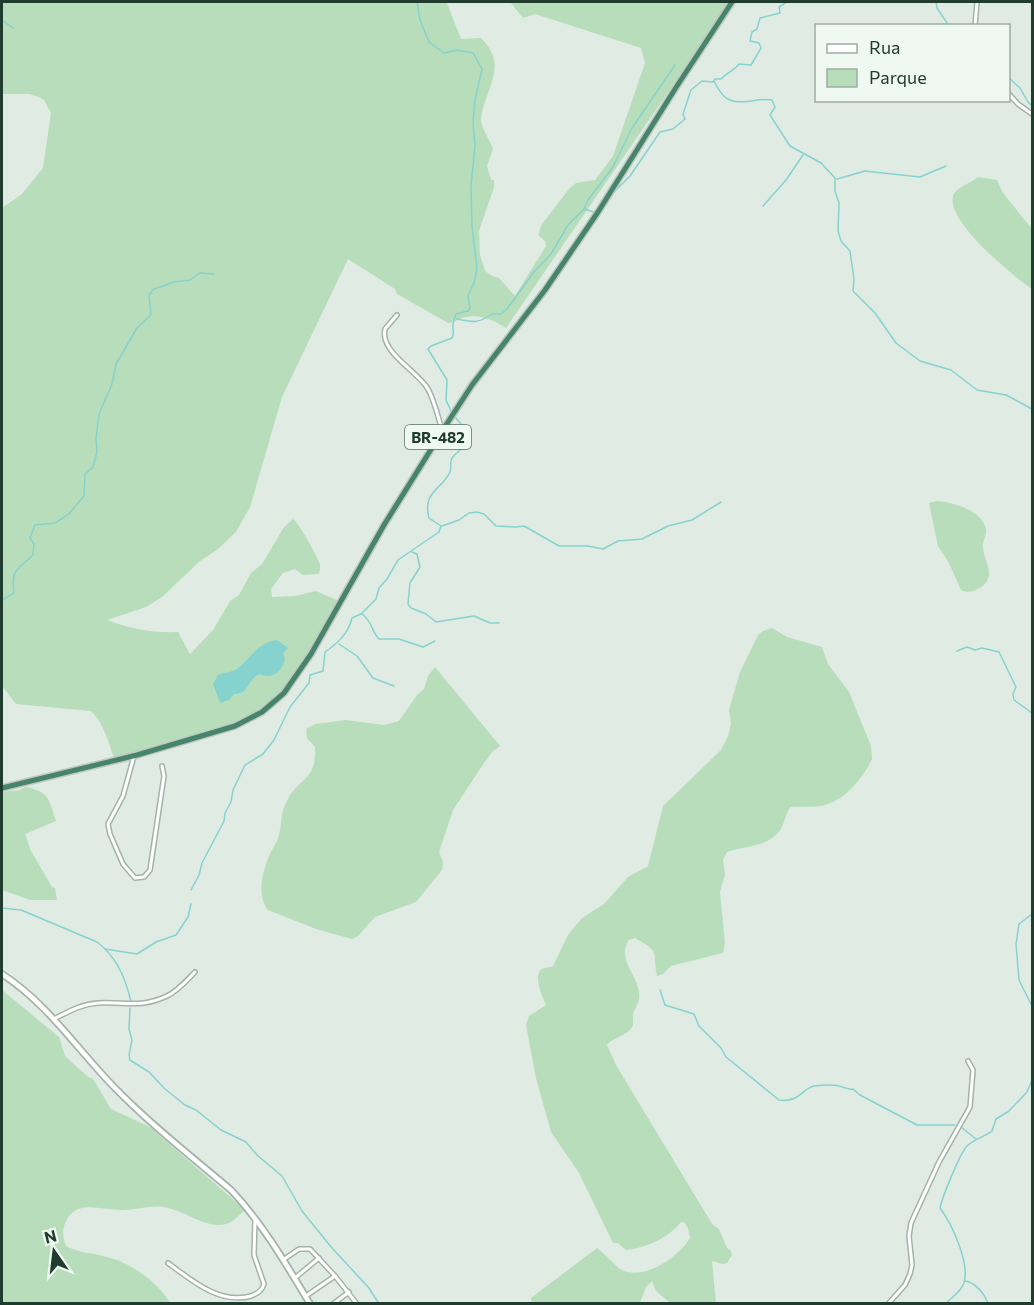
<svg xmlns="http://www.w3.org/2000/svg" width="1034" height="1305" font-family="Commissioner,sans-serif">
<rect width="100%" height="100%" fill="#e0ebe4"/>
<!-- green -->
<g fill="#b8ddba">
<path d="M2 2H449L447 3 461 39 481 38C509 66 486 86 481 118 480 126 490 140 493 149L487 166 491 180H494V187L479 231 480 255 485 271 492 276 499 278 515 296 546 246 545 241 538 235 542 224 569 189 576 183 595 180 613 156 645 63 641 48 535 14 523 18 510 2H730L506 328C492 319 478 313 462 318 457 320 453 323 448 323L397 294 395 289 348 259 282 397 250 507 236 532 218 549 200 561 162 597 146 607 107 620C130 629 154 633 178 632L190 654 213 630 230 601 239 595 251 573 262 564 284 527 293 519C299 523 318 557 320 565 320 568 320 571 319 574L303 575 295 569 283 573 271 589 272 597 295 596 316 591 339 601C323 629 308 659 288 684 248 733 172 742 114 758 109 743 103 722 91 711L16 704 2 686V208L22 194 43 168 51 113 44 100 39 97 29 94H2Z"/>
<path d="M978 177 997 180 1003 193 1032 229V289C1013 276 946 221 953 196 955 188 971 183 978 177Z"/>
<path d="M937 501C953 502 983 511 986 529 987 536 982 541 983 547 984 563 999 577 978 589 972 592 967 593 961 590L949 563 938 546 929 503Z"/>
<path d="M772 628 787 637 822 647 828 664 849 692 871 746 872 759C863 778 846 799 825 805 814 808 802 806 791 807 784 814 785 826 778 833 766 847 743 846 727 852L723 860 725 874 720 892 725 943 723 953 671 966 663 974 657 976C652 952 662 953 635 938L629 940C616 959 638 975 639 993 640 1005 634 1008 633 1015 633 1016 633 1024 633 1025 630 1035 613 1037 607 1045L616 1065 700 1204 713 1225 719 1229 727 1248 731 1251 732 1255 727 1263 723 1264 712 1261 716 1303H670L656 1291 652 1281 646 1287 640 1303H532L531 1298 597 1248C604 1253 616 1267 622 1270 644 1281 679 1257 690 1238L688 1228 684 1222H681C669 1238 645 1248 626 1250L618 1243H613L579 1173 551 1132 536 1078 526 1025 529 1016 546 1005C543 998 534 979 540 971 542 967 549 968 553 966L568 935 582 918 604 904 628 877 648 866 663 806 721 750 728 736 731 724 729 710 740 672 758 635 763 631Z"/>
<path d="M435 667 500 746 492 752 482 766 453 810 439 852 443 862 442 870 416 902 375 917 358 936 352 939 316 929 268 910C256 894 263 869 271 852 274 846 278 841 279 835 283 819 279 816 288 799 300 777 317 780 315 747L307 738 306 729 315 724 346 720 384 725 399 721 417 695 424 689 428 676Z"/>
<path d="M26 787C50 792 49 800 56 821L25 834 31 851 52 887 55 888 57 900H30L2 890V792L19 790Z"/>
<path d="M2 990 59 1037 65 1056 87 1076 93 1079 111 1109 150 1127 245 1210C236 1218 230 1226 217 1225 203 1225 181 1210 164 1207 150 1205 137 1210 123 1210 103 1211 79 1199 67 1219 62 1228 62 1236 66 1246 78 1253 94 1253 107 1257 130 1262 159 1283 170 1303H2Z"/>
</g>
<!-- water -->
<path fill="#86d2cf" d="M277 640 288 648 283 653 285 660C281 672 272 680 260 674 246 680 250 694 234 694L229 700 220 703 213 684 218 675C224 672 231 673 237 669 251 659 256 643 277 640Z"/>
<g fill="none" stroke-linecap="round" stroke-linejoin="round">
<!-- stream -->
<g stroke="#86d2cf" stroke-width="1.5">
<path d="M417 2 420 20 429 42 444 53 457 50 473 53 482 69 475 100 473 123 475 146 471 185 472 226 477 269 474 283 468 296 470 308 468 311 456 314C455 319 454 319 453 324 452 329 455 333 452 338L431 346 428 349 447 380 446 400 451 411"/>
<polyline points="936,2 937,8 949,26"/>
<polyline points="2,20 13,28"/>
<polyline points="1008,77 1020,88 1028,102 1032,106"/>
<path d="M714 81C717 87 721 94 726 98 740 107 757 97 772 100L775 107 770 115 790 146 821 163 835 178V191L839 203 838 231 841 241 850 251 854 279 853 291 875 313 896 343 920 361 951 370 977 390 1006 395 1032 409"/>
<polyline points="837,179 865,171 920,177 946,166"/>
<path d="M611 195 630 176 660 132 673 129 685 119 683 114 691 90 702 81 713 82 715 79H721C727 72 734 71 739 64L751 65 761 48 759 43 750 41 752 32 757 29 760 18 780 13 779 7 787 2"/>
<polyline points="763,206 786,180 803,155"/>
<polyline points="584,209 594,212"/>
<path d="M457 319C473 322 478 324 492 314H501L507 309 534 272 551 254 568 225 584 209 588 200 613 167 632 128 675 65"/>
<path d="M441 526 429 518C422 491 442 490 450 472 452 467 449 463 452 458 457 452 464 448 468 440L467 431 455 417"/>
<polyline points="442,526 459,520 469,513 477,512 484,514 496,526 516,527 524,526 559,546 588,546 603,549 618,541 642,539 668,526 692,520 721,502"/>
<polyline points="412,552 417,554 420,567 410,583 408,604 411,608 426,614 436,622 474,616 490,623 499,623"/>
<path d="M2 600 14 593C11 568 17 571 33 555L34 544 30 538 35 525 55 523 69 514 84 496 85 474 93 467 97 452 96 438 99 414 112 384 116 364 137 328 151 315 149 295 154 289 174 282 190 280 200 273 214 274"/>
<path d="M362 614C373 622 371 631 379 639H399L423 647 435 641"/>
<polyline points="339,644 357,656 373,678 394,686"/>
<polyline points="957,651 967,647 975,650 982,648 999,652 1016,687 1013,694 1014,700 1032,713"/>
<polyline points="1032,884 1032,893"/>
<path d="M191 890 199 875 202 863 224 821 225 813 231 802 233 790 245 765 263 754 274 740 290 707 309 683 310 675 323 671 325 652C338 643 348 634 352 618L361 614 376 599 379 588 387 579 398 560 439 532 441 526"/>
<path d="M2 908 21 910 97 942C116 956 126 979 131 1002"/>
<polyline points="1032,914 1019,924 1016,944 1019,980 1032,1006"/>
<polyline points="105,949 137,954 156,942 176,935 188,917 191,904"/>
<path d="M660 990 665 1005 694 1014 699 1026 721 1048 726 1057 779 1100C799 1103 803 1088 814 1086 822 1085 832 1084 839 1086 845 1087 847 1090 853 1089L860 1095 917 1125H955"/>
<polyline points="130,1008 129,1029 132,1040 129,1055 130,1060 149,1072 165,1089 185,1105 196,1110 221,1130 246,1142 257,1155 282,1176 302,1211 332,1248 369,1288 379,1304"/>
<polyline points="961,1127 976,1139"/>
<path d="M965 1281C975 1282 985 1294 988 1304"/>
<path d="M945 1304C951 1298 961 1292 964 1283 970 1263 952 1224 940 1208 942 1198 960 1153 967 1146 974 1139 984 1137 992 1131L996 1119 1009 1111 1027 1092 1032 1080"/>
</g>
<!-- minor casing -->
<g stroke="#a3b3aa" stroke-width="6">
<g id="minor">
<polyline points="975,26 977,2"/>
<polyline points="1008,93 1018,104 1032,114"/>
<path d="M397 315 385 329C379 352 419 372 428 389 435 402 438 417 442 430"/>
<polyline points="134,756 123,796 108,824 110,834 123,864 135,878 144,877 150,870 164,776 162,766"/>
<path d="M54 1019C68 1012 81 1004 98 1003 124 1001 139 1009 167 996 178 991 187 980 195 972"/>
<polyline points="283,1260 299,1249 310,1249 335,1276 357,1304"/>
<path d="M168 1263C191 1280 220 1305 251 1296 258 1293 262 1291 264 1284L254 1255 255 1219"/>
<polyline points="295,1278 319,1258"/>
<polyline points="306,1296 335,1276"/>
<polyline points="333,1304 349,1292"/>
<polyline points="888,1304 905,1285 910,1274 912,1265 909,1236 911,1223 939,1162 970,1107 973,1070 968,1061"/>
</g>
</g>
<!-- tertiary casing -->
<g stroke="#a3b3aa" stroke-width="8">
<path id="tertiary" d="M2 974C47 1003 77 1049 114 1087 150 1124 192 1157 231 1190 263 1224 286 1264 310 1304"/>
</g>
<!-- trunk casing -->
<g stroke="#c1c8c5" stroke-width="8">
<polyline id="trunk" points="2,788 137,755 235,726 262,712 284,693 311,654 384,525 448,422 472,385 545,290 598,212 675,89 732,2"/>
</g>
<!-- minor -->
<use href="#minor" stroke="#fff" stroke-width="3"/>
<!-- tertiary -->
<use href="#tertiary" stroke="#fff" stroke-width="4.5"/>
<!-- trunk -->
<use href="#trunk" stroke="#47856a" stroke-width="5"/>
</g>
<g text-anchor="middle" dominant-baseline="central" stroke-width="6" stroke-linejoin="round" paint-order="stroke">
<!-- shield labels -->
<rect fill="#f0f8f2" stroke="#5e746a" stroke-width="1.5" x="405" y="425" width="66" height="24" rx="4.5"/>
<g font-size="15" font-weight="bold" fill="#203c2f">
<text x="438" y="437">BR-482</text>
</g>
</g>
<!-- border -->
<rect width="1034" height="1305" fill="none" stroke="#203c2f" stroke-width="6"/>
<!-- legend -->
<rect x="815" y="24" width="195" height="78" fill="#f0f8f2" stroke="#9dada4" stroke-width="1.5"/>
<rect x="827" y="44" width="30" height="9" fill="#ffffff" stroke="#9dada4" stroke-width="1.5"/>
<text x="869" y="54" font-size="18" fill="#203c2f">Rua</text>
<rect x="827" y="69" width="30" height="18" fill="#b8ddba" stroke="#9dada4" stroke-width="1.5"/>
<text x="869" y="84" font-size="18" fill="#203c2f">Parque</text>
<!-- north arrow -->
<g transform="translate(54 1251) rotate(346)" stroke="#f0f8f2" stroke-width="4.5" paint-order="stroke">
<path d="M0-4.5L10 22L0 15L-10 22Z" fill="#203c2f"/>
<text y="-9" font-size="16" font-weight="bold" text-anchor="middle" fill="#203c2f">N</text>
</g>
</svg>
